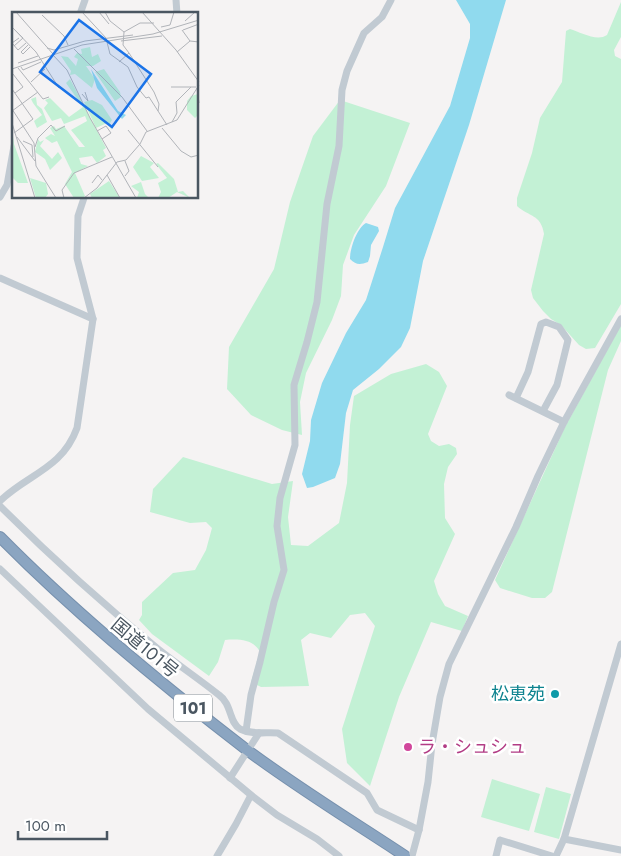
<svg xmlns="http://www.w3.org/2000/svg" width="621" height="856" font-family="Jost,'Noto Sans JP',sans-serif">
<rect width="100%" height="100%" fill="#f5f3f3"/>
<!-- green -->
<g fill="#c3f1d5">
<path d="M621 2V37L614 50 615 56 621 59V304L595 348 586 349 579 345 561 325 551 319 543 311 533 298 531 290 544 234C541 214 529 217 517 206V198L532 153 540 118 562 82 566 31 570 29C580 32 597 42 607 35Z"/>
<polygon points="340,100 410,123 386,186 354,235 343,265 341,296 332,320 306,373 300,402 302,435 282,430 251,415 227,389 229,347 274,269 290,202 313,136"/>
<polygon points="621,325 621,341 608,370 552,592 545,598 532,598 500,588 495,580 565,427"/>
<path d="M426 364 439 372 447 386 428 434 431 441 439 446 449 444 456 448 457 454 448 467 444 484 445 518 455 534 434 581 438 594 445 606 468 616 462 631 431 622 399 697 370 786 347 763 342 729 375 626 365 613 350 615 331 638 310 633 301 640 309 686 261 687 251 682 260 652C253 639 239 639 225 640L218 662 209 676 152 634 139 620 142 615V602L173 573 195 570 206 550 212 528 206 522 190 523 150 512 153 489 183 457 272 484 293 481 288 517 291 545 308 546 339 523 347 483 350 425 354 396 391 374Z"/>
<polygon points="492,779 540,794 529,831 481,817"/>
<polygon points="546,787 571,794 559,839 534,832"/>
</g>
<!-- water -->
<g fill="#90daee">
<polygon points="456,0 506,0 469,125 423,261 410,328 401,347 379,369 353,390 346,413 340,464 335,478 313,487 307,488 302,474 310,441 311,420 322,383 346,333 366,300 383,247 395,208 450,106 470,38 470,24"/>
<path d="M366 223 378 227 379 231 371 245 370 256 368 262C360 265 356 265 350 259 350 248 357 228 366 223Z"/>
</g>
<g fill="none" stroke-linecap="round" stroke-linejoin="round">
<!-- highway casing -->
<g stroke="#7690ad" stroke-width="12">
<path id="highway" d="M0 537C77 615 161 684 247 750 298 788 352 821 405 856"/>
</g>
<!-- minor -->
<g stroke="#c1cad2" stroke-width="7">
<polyline points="176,0 177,14"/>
<polyline points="80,14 85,0"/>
<polyline points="0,197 7,185 14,146"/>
<polyline points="0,278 93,319"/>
<polyline points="509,395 564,422"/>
<polyline points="516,398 528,372 541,324 546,322 559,327 568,340 557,385 543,411"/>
<path d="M0 501C28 474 62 469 77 428L93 319 77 258 78 216 84 198"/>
<path d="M0 506C50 556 103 604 158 649 178 665 199 679 219 695 232 704 229 723 240 729 252 735 265 732 278 733L367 793 377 810 419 830"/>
<polyline points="0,569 148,709 251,795 277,815 317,839 339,856"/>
<polyline points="246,731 251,695 260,662 274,602 284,570 277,526 280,498 295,445 294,385 307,342 317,302 327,204 339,146 342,90 347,71 364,33 382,17 391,0"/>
<polyline points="230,778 259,733"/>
<polyline points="564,839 621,850"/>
<polyline points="217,856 236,824 251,795"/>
<polyline points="412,856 419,830 428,782 432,744 440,697 449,664 516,527 538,476 564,422 621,319"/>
<polyline points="496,856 500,840 552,856"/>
<polyline points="556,856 564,839 621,644"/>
</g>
<!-- highway -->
<use href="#highway" stroke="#8ba5c1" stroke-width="10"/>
</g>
<!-- markers -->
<circle fill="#0f9aa8" stroke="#fff" stroke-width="2" cx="555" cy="694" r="5"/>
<circle fill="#d1479c" stroke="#fff" stroke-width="2" cx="408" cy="747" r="5"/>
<g text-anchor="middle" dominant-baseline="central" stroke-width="5" stroke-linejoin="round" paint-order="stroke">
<!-- shield labels -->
<rect fill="#fff" stroke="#808990" stroke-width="1" x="174" y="694.5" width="38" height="27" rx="4"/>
<g font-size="16" font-weight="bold" fill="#4a5661">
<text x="193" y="708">101</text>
</g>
<!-- street labels -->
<g font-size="18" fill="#4a5661" stroke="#fff">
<text transform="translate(145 648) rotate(40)">国道101号</text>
</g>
<!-- culture labels -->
<g font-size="18" fill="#0d838f" stroke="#fff" text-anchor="end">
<text x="545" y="694">松恵苑</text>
</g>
<!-- hotel labels -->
<g font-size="18" fill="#b23c85" stroke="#fff" text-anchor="start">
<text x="418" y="747">ラ・シュシュ</text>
</g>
</g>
<!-- overview -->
<g transform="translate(12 12)">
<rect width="186" height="186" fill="#f5f3f3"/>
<path d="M78 35 80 45 86 42 89 49 81 54H74L83 67 80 76 63 62 58 63 59 59 49 44 56 45 64 54 66 47 62 45 65 41 70 42 69 37ZM92 57 108 80 109 85 103 89 83 60ZM58 67 94 136 91 138 94 144 85 151 80 144 67 146 69 152 76 154 63 161 73 184 71 186H62L53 172 60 160 45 129 40 131 33 126 39 122 43 124 38 116 42 114 44 117 52 114 67 135H73L59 118 75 109 73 104 52 112 49 106 40 109 32 96 36 91 33 88 38 86 57 105 71 95 54 71ZM186 82V103L183 106 175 98V89L179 84ZM24 85 25 93 30 97 37 115 35 110 25 116 22 109 30 103 21 91 19 87ZM80 88 90 93 100 108 98 111 100 118 95 111 84 116 72 90ZM0 116 2 132 16 171H6L0 165ZM26 127 28 130 32 128 28 134 40 147 46 140 50 146 38 158 33 147 23 140ZM129 144 142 151 138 155 147 166 130 169 121 155ZM146 151 162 167 166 180 171 179 178 186 165 180 156 186H146L149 180 146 171 155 166 144 152ZM18 166 34 171 36 182 33 186H24ZM97 169 108 186H80L78 182ZM129 170 133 182 137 186H125L127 180 119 174Z" fill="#c3f1d5"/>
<path d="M79 57 106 99 114 103 110 107 85 76Z" fill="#90daee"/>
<path fill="none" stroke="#b1b4b9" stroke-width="1" d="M4 0 41 42M70 0 94 26 98 42 116 55 125 75 134 86 137 85 155 113M87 0 97 12M93 0 98 9 112 20M130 0 164 38 187 70M30 3 52 24 56 33M173 9 183 0 187 2M0 15 24 40 47 76M149 15 158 13 162 0M2 17 11 26 2 34M170 18 178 29 187 30M171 18 187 12M7 26 0 31 6 38 14 31M109 29 150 24M16 33 9 40 11 42 18 35M35 36 42 38 73 29 121 23M62 37 110 85 135 119M165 40 178 29M117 41 142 80 147 92 146 99M41 43 55 58 78 106 124 186M107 50 117 41 111 33 112 20 128 11H142M6 51 26 44M9 55 11 58 29 50M6 56 31 87 37 85M0 57 70 33 141 22 187 8M1 62 11 75 3 81M19 70 33 57M159 75H184M185 76 187 91M0 77 21 107 2 121M70 82 76 89 73 80M0 97 22 131 24 154 44 186M0 99 26 80M160 110 165 101 164 90 179 75M0 111 23 186M150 116 169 139 179 145 187 143M116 118 146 155M85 119 94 114 99 121 90 127M5 125 23 149M11 129 20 133 21 145M23 135 26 126 39 113 44 119 53 114M95 163 108 186M113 164 117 159 113 149M80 171 86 163 90 168M52 186 50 178 62 161 100 145M72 186 85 176 105 150 114 148 128 132 134 120 165 108 187 73"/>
<path fill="#1a73e8" fill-opacity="0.15" stroke="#1a73e8" stroke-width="2.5" d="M67 8 139 62 100 115 28 60Z"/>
<rect width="186" height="186" fill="none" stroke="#4a5661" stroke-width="2.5"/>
</g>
<!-- scale -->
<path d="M18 831v8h89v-8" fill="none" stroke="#4a5661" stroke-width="2.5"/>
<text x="25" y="831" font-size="15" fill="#4a5661" stroke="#ffffff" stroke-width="4" paint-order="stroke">100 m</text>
</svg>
